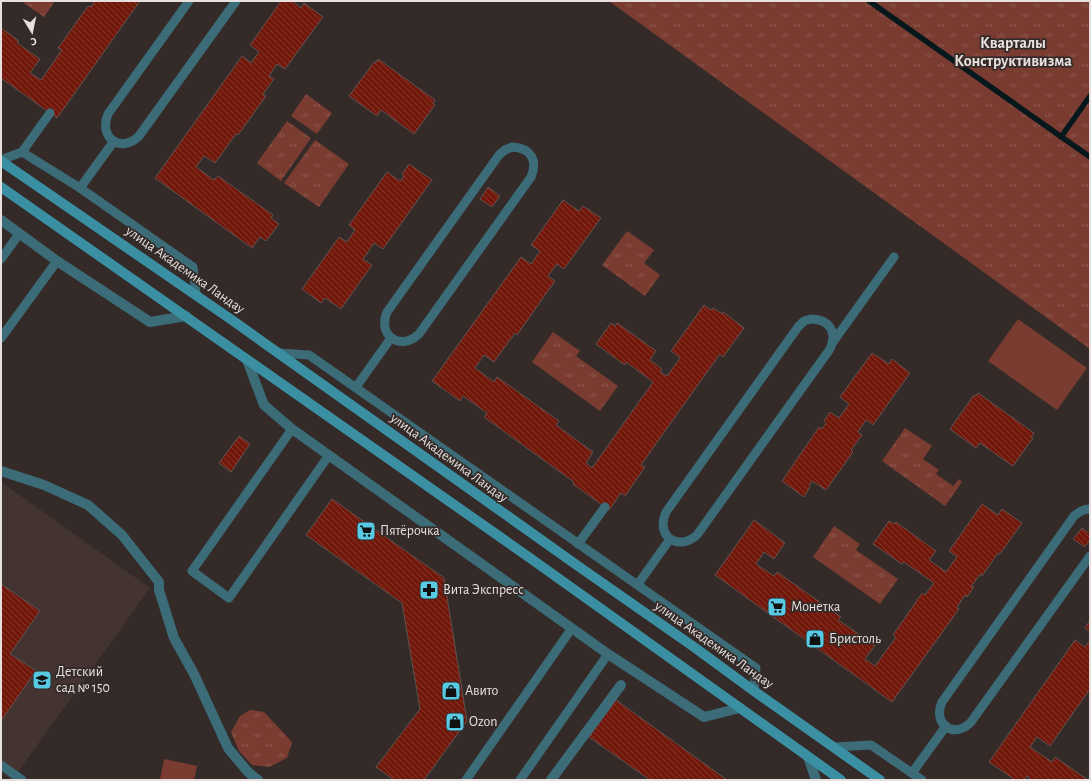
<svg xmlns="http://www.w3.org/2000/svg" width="1091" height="781" font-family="'Alegreya Sans',sans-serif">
<defs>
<pattern id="grass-tufts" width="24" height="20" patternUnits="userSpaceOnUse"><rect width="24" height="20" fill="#7a3c31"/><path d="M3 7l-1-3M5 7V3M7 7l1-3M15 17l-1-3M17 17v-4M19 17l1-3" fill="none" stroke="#8d584e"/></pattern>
<pattern id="building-back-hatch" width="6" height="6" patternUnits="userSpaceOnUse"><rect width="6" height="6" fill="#72180b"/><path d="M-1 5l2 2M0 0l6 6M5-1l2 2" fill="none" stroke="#86392e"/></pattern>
</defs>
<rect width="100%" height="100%" fill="#342b29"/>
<!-- built -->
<polygon fill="#433431" points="1,482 150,588 12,780 1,772"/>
<!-- grass -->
<g fill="url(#grass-tufts)">
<polygon points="21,1 55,1 44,17"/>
<polygon points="609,1 1090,1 1090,349"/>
<polygon points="306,94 332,113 317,134 291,116"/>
<polygon points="287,121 311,138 281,181 257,163"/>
<polygon points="315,140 349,164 319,207 284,183"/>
<polygon points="627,231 654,250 644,263 660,275 645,296 602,265"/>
<polygon points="553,332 580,351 576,356 618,386 600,411 532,362"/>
<polygon points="905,428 932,446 923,459 939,470 936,474 953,486 959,479 962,482 945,506 882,461"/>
<polygon points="834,526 860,544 856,550 898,579 880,604 813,557"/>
<polygon points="250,710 264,712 292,742 287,758 269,767 252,765 239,751 231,732 240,716"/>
</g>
<!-- pitch -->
<g fill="#7a3c31">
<polygon points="1018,319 1087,368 1057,410 988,361"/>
<polygon points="164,759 197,766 194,780 160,780"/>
</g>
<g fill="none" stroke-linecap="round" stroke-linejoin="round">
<!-- stream -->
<g stroke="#06181c" stroke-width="5.5">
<polyline points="869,1 1090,157"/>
<polyline points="1061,137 1090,96"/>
</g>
</g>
<!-- building -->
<g fill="url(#building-back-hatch)" stroke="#5e5351">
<polygon points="95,1 140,1 57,118 1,78 1,28 19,41 17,43 40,59 30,73 41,80 62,50 58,48 88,6 91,7"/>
<polygon points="281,1 292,1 301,8 304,3 323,17 285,69 277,64 269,76 274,79 263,94 266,96 238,135 236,134 215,163 204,156 196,167 214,180 218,176 273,215 271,218 279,224 266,241 260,237 252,248 155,178 242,56 251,63 259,52 250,45"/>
<polygon points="378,59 435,100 433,104 435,105 414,134 381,110 377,116 349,96 374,62 376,63"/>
<polygon points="409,164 432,180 383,249 374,243 366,255 363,259 372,265 341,309 325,298 321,303 302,289 339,237 347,242 355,230 349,225 387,172 400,181 404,176 402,174"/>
<polygon points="488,187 500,196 492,207 480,199"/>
<polygon points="563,200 579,211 583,206 601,218 564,269 557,264 548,276 555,281 517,335 515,333 494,362 484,355 475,368 494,382 497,377 559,421 556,425 593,452 586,463 592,468 653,382 626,362 625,365 596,344 611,323 615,326 617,323 656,351 650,360 662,369 660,372 667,376 680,358 671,351 704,305 711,310 713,308 722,314 723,312 744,328 723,357 720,354 675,417 641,465 645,467 625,496 621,493 609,510 573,484 574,482 484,417 487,413 463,396 460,401 432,381 521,257 531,264 540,251 531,245"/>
<polygon points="872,353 889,364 892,359 910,373 873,425 866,420 858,432 862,435 851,450 853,452 826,490 812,481 809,486 810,487 804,497 782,481 819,427 822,429 826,423 824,421 830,412 839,418 849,404 840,397"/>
<polygon points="978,393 1034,433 1031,437 1033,438 1013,466 980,443 976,448 950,429 974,395 976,396"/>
<polygon points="239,436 250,444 231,472 219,463"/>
<polygon points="332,499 444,578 467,721 424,780 394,780 376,767 420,709 402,603 306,535"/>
<polygon points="982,504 998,515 1002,509 1022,523 1000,554 998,553 982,576 980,574 974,583 971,586 974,587 967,597 965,595 957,607 959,609 892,702 715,575 754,520 785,543 774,559 764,552 756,564 774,576 777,572 841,617 838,620 875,645 865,659 875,666 896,637 893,635 922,593 925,595 934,583 904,562 902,564 873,544 889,521 894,524 896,522 936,551 929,560 946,572 957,557 949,551"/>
<polygon points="1082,528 1090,534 1090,540 1085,547 1073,539"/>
<polygon points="1,584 40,611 10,654 36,671 1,721"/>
<polygon points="1090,620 1090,632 1085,628"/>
<polygon points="1075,640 1085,647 1090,640 1090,689 1050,746 1037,737 1030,747 1052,762 1055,757 1088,780 1032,780 1027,776 1024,780 1015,780 989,762"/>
<polygon points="616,700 727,780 650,780 589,737"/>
</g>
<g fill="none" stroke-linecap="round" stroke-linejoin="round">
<!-- lane -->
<g stroke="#3b6c78" stroke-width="9">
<path d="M189 1 108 114C98 138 121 154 139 136L236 1"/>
<path d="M512 147C531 148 538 160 531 177L419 334C400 352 377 335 387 312L499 155 505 150Z"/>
<polyline points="22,152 50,113"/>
<polyline points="1,160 22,152 80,188 193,267 196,294"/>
<polyline points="80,188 114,141"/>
<polyline points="1,259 19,234"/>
<path d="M811 319C829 319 838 332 830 349L697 535C678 552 655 536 666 512L798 327 804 321Z"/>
<polyline points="1,338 57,261"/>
<polyline points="833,342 894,257"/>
<polyline points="279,353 309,355 756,668 754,691"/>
<polyline points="356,387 391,338"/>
<polyline points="292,429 192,571 229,598 329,455"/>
<path d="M1090 509C1083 509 1079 512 1074 516L942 702C932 724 954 740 971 722L1090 556"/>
<polyline points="578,544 605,507"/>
<polyline points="638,584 670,539"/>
<polyline points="834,747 871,745 922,780"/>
<polyline points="1,765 22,780"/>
<polyline points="912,773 946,726"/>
<polyline points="466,780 572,628"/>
<polyline points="520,780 608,654"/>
</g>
<!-- street -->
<g stroke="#3b6c78" stroke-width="10">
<polyline points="1,220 57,261 150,322 186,316"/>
<polyline points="247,360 264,405 292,429 608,654 704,717 740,708"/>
<polyline points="1,471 44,485 88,505 122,535 159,582 159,590 174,638 194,674 228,748 248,772 258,780"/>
<polyline points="808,757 816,780"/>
<polyline points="551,780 621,685"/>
</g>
<!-- secondary -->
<g stroke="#3a8fa3" stroke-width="10">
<polyline points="1,161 229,318 578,566 694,647 754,691 880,780"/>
<polyline points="1,187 530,558 841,780"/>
</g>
</g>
<!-- icons -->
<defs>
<g id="supermarket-square" transform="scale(1)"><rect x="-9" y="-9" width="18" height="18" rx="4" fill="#58c9e3" stroke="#342b29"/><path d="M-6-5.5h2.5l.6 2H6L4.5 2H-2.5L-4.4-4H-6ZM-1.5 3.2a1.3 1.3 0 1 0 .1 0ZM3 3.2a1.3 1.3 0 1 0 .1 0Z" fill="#111"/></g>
<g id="pharmacy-square" transform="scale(1)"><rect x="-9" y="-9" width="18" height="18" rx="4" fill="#58c9e3" stroke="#342b29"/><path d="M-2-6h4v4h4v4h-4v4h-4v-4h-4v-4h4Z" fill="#111"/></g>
<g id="shop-square" transform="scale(1)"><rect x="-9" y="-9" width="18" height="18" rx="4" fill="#58c9e3" stroke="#342b29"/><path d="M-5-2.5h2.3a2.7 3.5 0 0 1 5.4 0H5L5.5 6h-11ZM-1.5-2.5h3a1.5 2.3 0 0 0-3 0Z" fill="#111"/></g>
<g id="school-square" transform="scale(1)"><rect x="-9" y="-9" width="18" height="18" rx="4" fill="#58c9e3" stroke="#342b29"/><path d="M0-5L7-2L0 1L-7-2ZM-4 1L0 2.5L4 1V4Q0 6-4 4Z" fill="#111"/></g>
</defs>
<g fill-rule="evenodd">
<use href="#supermarket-square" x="366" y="531"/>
<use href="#pharmacy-square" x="429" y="590"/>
<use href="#supermarket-square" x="777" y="607"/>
<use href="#shop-square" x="815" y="639"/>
<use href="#school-square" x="42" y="680"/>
<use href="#shop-square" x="451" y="691"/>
<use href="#shop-square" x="455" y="722"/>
</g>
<g text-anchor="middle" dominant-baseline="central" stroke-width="3.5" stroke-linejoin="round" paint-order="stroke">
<!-- street labels -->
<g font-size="14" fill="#e7e0df" stroke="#342b29">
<text transform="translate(185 270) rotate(35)">улица Академика Ландау</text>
<text transform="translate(449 458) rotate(36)">улица Академика Ландау</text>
<text transform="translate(714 645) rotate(35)">улица Академика Ландау</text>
</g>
<!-- poi labels -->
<g font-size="14" fill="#e7e0df" stroke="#342b29" text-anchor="start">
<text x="380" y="531">Пятёрочка</text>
<text x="443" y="590">Вита Экспресс</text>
<text x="791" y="607">Монетка</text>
<text x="829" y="639">Бристоль</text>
<text x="56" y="672">Детский<tspan x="56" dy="16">сад № 150</tspan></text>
<text x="465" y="691">Авито</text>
<text x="469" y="722">Ozon</text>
</g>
<!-- quarter labels -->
<g font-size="16" font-weight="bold" fill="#e7e0df" stroke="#342b29">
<text x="1013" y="43">Кварталы<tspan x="1013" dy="18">Конструктивизма</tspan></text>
</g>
</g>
<!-- border -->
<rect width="1091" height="781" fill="none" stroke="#e7e0df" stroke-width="4"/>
<!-- north arrow -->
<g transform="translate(32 32) rotate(170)" stroke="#342b29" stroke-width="3" paint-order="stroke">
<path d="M0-3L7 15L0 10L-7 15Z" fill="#e7e0df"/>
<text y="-6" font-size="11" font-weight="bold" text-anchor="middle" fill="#e7e0df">С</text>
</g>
</svg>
